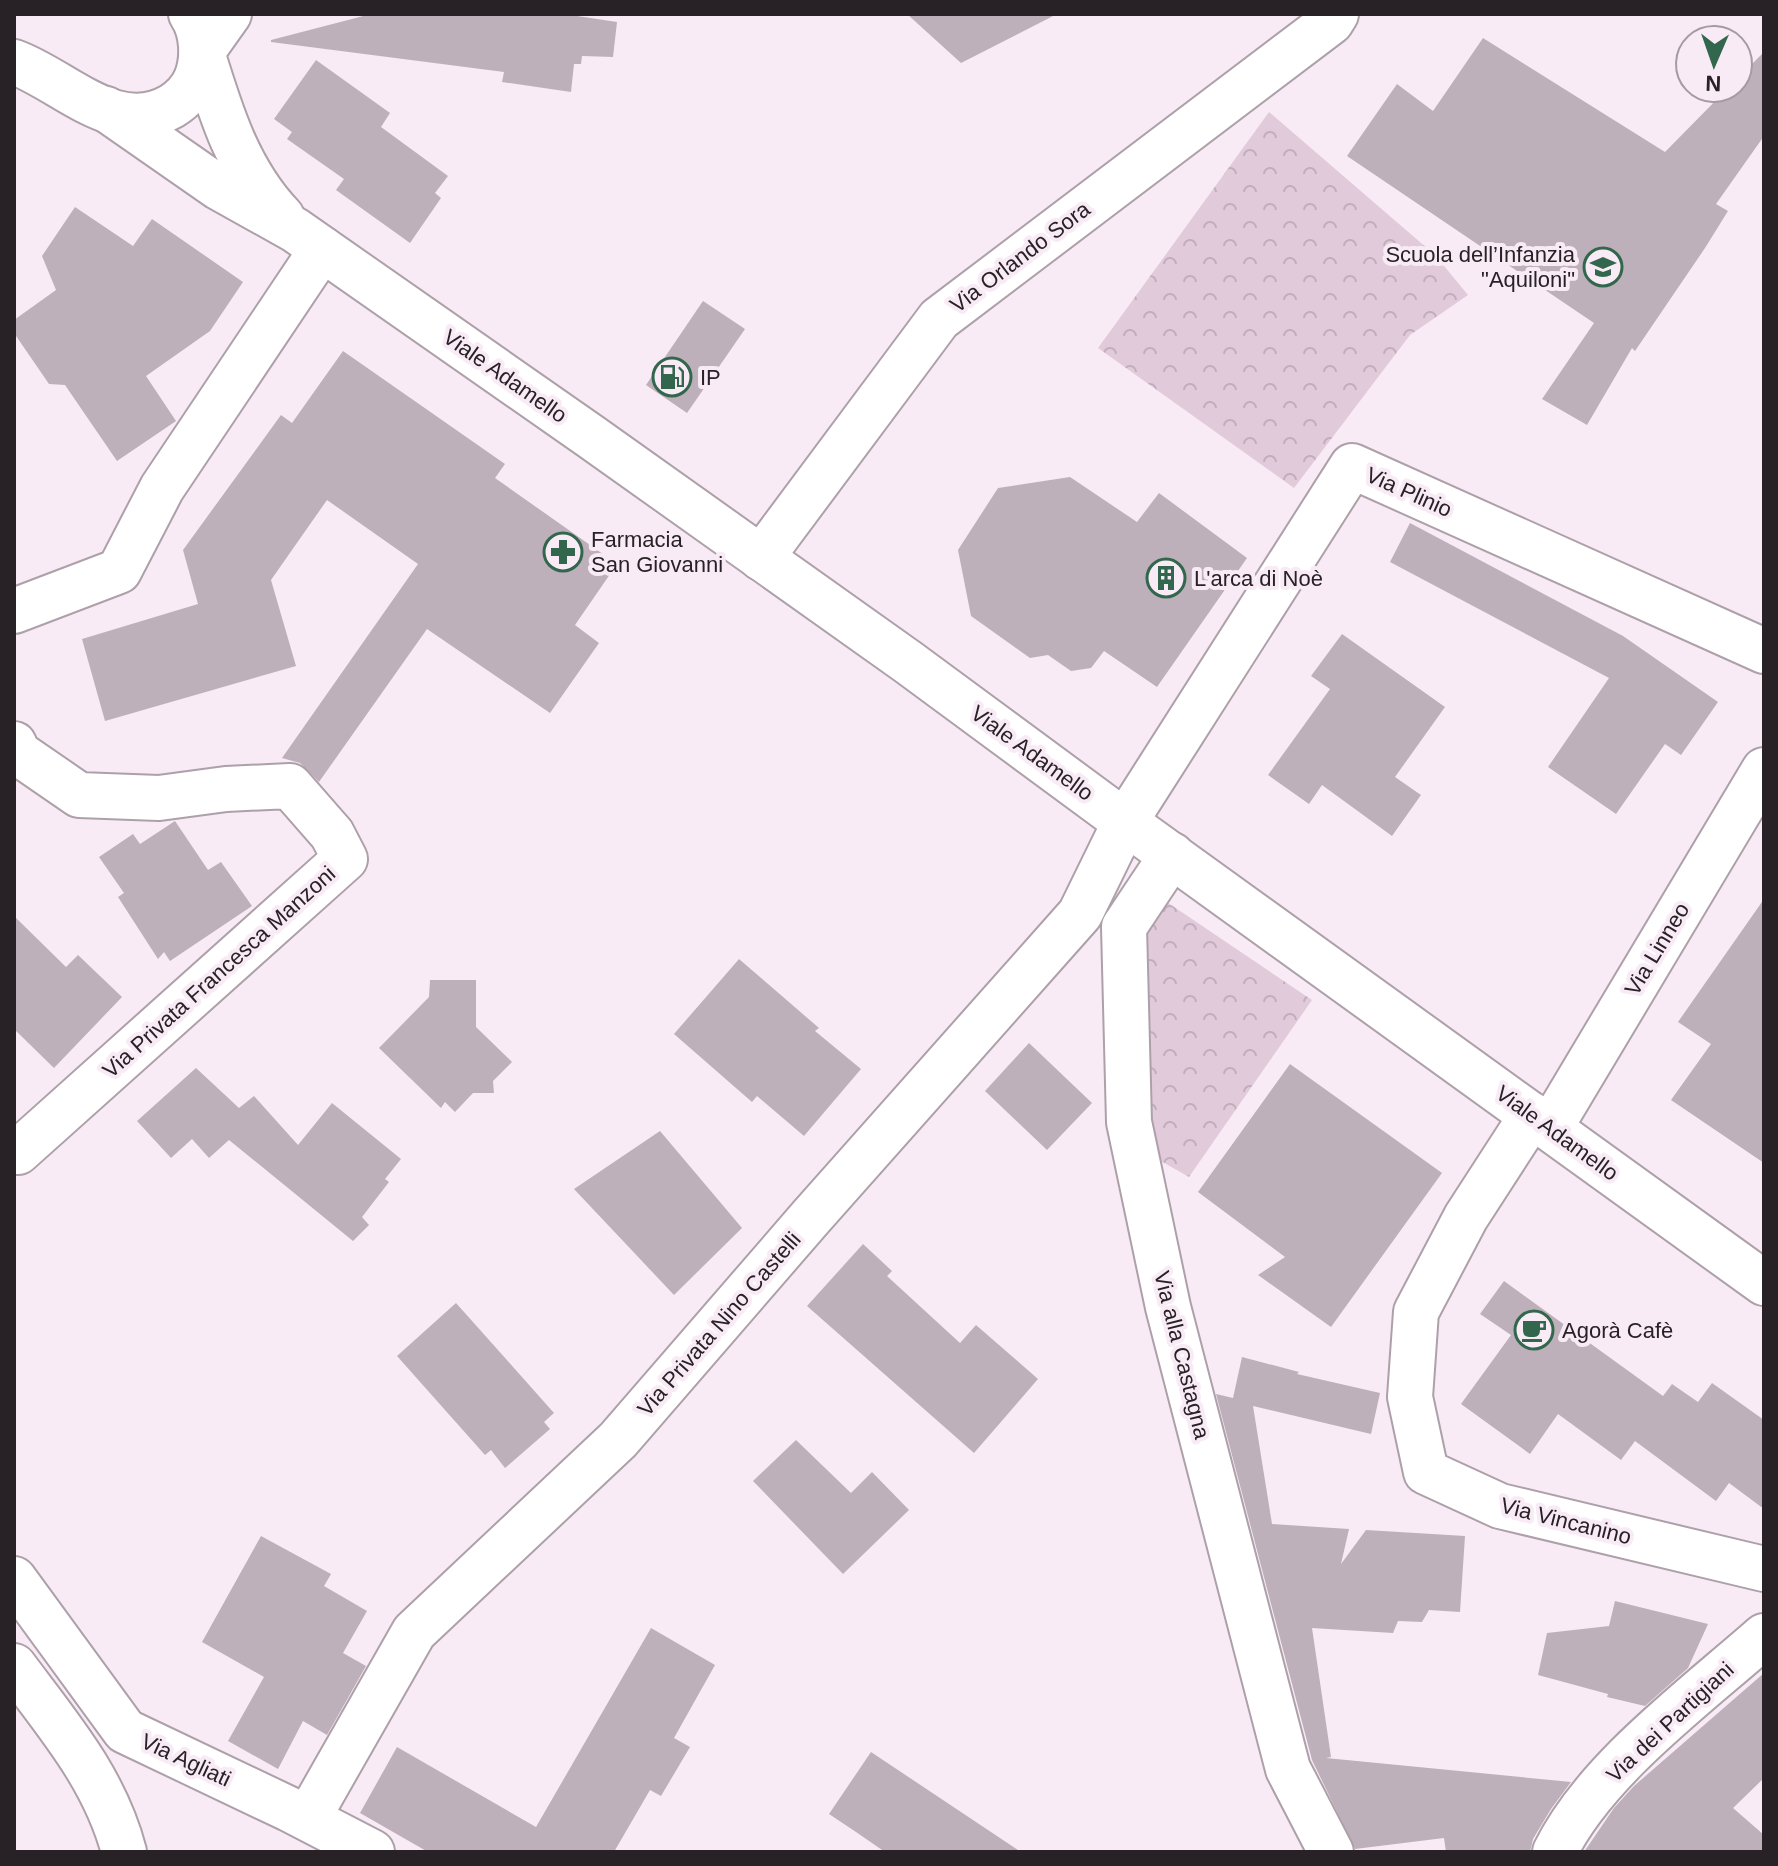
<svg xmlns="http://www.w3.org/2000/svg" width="1778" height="1866" font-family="Arial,sans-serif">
<defs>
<pattern id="park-crowns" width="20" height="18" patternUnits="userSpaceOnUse" patternTransform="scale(2)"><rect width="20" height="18" fill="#e1cbdb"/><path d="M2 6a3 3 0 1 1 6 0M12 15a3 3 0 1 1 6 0" fill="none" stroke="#c1aebc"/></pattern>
</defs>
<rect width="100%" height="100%" fill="#f9ebf5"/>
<!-- park -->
<g fill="url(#park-crowns)">
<polygon points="1269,112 1435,255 1468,295 1410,335 1294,488 1098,348"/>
<polygon points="1155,894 1312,1000 1189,1177 1159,1160 1143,1116 1135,925"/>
</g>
<!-- building -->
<g fill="#beb0ba">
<polygon points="371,14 564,14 617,22 613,57 582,56 581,64 574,64 571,92 502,82 504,72 271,42 271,40"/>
<polygon points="907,14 1057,14 961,63"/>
<polygon points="1483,38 1665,152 1728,88 1738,88 1738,78 1764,52 1764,136 1716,204 1728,211 1705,248 1635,351 1632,348 1587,425 1542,399 1594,323 1347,156 1397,84 1433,111"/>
<polygon points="316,60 390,113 381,127 448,176 435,193 441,198 410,243 336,190 344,179 287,139 292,132 274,119"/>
<polygon points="75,207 133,246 152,219 243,282 210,331 146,376 176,421 117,461 65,385 49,384 14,333 14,320 56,290 42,256"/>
<polygon points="703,301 745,329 687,413 646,385"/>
<polygon points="343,351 505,464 495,478 617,564 575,625 599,643 550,713 427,629 319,782 300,763 282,758 418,564 327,500 271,580 296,666 105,721 82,639 198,604 183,550 281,415 292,423"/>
<polygon points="1070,477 1137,522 1159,493 1247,558 1157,687 1104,651 1091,668 1071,671 1048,655 1030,658 971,616 958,550 998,488"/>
<polygon points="1410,523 1623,636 1718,702 1681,755 1665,744 1616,814 1548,767 1609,678 1390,562"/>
<polygon points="1342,634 1445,707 1395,777 1421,795 1392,836 1322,785 1309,804 1268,775 1330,689 1311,676"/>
<polygon points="175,821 208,870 221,862 252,906 170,961 164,952 158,959 118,897 124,893 99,857 133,834 140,844"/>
<polygon points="1764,899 1764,1163 1671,1100 1711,1044 1678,1022"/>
<polygon points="14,916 66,967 78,955 122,997 54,1068 14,1029"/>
<polygon points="739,959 819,1028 815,1031 861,1069 804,1136 757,1096 752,1102 674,1034"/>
<polygon points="430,980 476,980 476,1027 512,1062 493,1081 494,1093 473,1093 455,1112 445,1102 441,1108 379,1048 429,997"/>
<polygon points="1029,1043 1092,1103 1047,1150 985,1091"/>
<polygon points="1290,1064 1442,1173 1331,1327 1258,1275 1285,1257 1198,1192"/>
<polygon points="196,1068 239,1108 254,1096 298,1145 332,1103 401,1159 385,1179 389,1182 362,1217 369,1225 353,1241 229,1140 209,1158 192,1139 171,1158 137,1121"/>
<polygon points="660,1131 742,1228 674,1295 574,1189"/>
<polygon points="863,1244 892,1271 887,1276 960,1343 976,1325 1038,1379 974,1453 807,1306"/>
<polygon points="1504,1281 1663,1396 1672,1384 1698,1402 1712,1383 1764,1420 1764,1509 1729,1483 1716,1501 1635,1441 1621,1460 1558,1414 1530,1454 1461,1404 1511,1335 1480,1314"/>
<polygon points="456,1303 554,1413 544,1422 550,1429 505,1468 491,1450 485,1455 397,1356"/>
<polygon points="1242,1357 1299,1372 1297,1374 1380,1393 1371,1434 1253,1406 1272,1524 1349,1529 1341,1564 1366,1530 1465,1536 1460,1612 1429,1610 1422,1622 1398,1621 1393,1633 1312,1628 1331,1757 1326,1758 1571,1782 1551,1809 1533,1839 1530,1852 1446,1852 1444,1838 1355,1849 1312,1760 1216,1394 1233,1398"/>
<polygon points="796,1440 851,1493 872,1472 909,1510 843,1574 753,1481"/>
<polygon points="261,1536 331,1574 324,1586 367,1611 343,1653 366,1666 327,1735 303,1721 278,1769 228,1741 264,1677 202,1642"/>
<polygon points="1615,1601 1708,1624 1688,1668 1645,1706 1607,1697 1608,1694 1538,1675 1547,1633 1609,1626"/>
<polygon points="651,1628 715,1665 674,1738 690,1747 661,1796 650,1790 614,1852 428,1852 360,1813 397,1747 536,1827"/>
<polygon points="1764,1673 1764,1778 1733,1808 1764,1835 1764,1852 1584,1852 1614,1808 1634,1786"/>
<polygon points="871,1752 1021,1852 885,1852 856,1832 829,1814"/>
</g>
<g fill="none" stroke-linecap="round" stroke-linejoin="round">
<!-- minor casing -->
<g stroke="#ada0a9" stroke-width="48">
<g id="minor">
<path d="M229 14 202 52C220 111 238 171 282 217"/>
<polyline points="106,109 218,187 295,230 590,436 908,662 1125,822 1764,1283"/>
<polyline points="761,558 939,319 1331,22 1336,14"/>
<polyline points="14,611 119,571 162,488 322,249"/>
<polyline points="14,744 18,753 79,795 159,798 226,789 290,786 332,834 345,859 18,1152"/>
<polyline points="1172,855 1124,927 1129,1122 1168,1307 1288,1769 1331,1852"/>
<polyline points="1532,1115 1466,1217 1416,1312 1410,1397 1426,1472 1500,1506 1764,1569"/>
<polyline points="1550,1128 1764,770"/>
<polyline points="14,1579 125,1731 289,1809 372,1852"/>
<polyline points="308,1818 414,1632 618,1440 811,1217 1080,914 1125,822 1352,466 1764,651"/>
<path d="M1555 1852C1595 1770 1695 1697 1764 1636"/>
</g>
</g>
<!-- major casing -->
<g stroke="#ada0a9" stroke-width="48">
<g id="major">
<path d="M14 62C64 80 116 139 172 106 183 99 191 91 196 79 204 59 203 32 191 14"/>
<path d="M14 1666C58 1725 105 1779 124 1852"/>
</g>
</g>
<!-- minor -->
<use href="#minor" stroke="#fff" stroke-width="44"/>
<!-- major -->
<use href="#major" stroke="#fff" stroke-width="44"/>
</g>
<!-- icons -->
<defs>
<g id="school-ring" transform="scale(2)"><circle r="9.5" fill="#f9ebf5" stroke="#32674d" stroke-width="1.5"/><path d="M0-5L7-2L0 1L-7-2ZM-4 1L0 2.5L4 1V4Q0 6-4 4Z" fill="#32674d"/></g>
<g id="fuel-ring" transform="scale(2)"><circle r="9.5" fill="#f9ebf5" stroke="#32674d" stroke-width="1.5"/><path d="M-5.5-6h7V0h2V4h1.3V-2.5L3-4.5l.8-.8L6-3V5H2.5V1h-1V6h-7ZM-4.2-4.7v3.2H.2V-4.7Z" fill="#32674d"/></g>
<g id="pharmacy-ring" transform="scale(2)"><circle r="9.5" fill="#f9ebf5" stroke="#32674d" stroke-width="1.5"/><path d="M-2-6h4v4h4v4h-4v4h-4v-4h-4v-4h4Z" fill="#32674d"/></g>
<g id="building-ring" transform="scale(2)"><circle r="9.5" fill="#f9ebf5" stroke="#32674d" stroke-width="1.5"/><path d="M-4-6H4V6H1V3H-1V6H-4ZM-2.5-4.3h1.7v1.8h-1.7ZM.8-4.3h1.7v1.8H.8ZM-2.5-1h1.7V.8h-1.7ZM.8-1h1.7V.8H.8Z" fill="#32674d"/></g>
<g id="cafe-ring" transform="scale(2)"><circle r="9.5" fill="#f9ebf5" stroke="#32674d" stroke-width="1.5"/><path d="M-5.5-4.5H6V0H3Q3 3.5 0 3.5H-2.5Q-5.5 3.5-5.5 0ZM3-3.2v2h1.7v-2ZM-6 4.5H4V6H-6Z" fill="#32674d"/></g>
</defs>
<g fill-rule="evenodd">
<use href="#school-ring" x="1603" y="267"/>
<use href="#fuel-ring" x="672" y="377"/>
<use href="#pharmacy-ring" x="563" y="552"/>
<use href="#building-ring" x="1166" y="578"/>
<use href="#cafe-ring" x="1534" y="1330"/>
</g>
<g text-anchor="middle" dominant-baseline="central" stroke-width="8" stroke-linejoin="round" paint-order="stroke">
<!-- poi labels -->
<g font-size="22" fill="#282226" stroke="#f9ebf5" text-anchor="start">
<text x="1575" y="254" text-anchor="end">Scuola dell’Infanzia<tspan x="1575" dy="25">"Aquiloni"</tspan></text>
<text x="700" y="377">IP</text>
<text x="591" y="539">Farmacia<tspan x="591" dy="25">San Giovanni</tspan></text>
<text x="1194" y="578">L'arca di Noè</text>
<text x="1562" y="1330">Agorà Cafè</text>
</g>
<!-- street labels -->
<g font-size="22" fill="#282226" stroke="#f9ebf5">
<text transform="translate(1020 257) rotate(-37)">Via Orlando Sora</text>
<text transform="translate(505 376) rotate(35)">Viale Adamello</text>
<text transform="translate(1409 492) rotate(24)">Via Plinio</text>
<text transform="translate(1032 753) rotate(36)">Viale Adamello</text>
<text transform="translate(1657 949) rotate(-59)">Via Linneo</text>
<text transform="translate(219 972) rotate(-42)">Via Privata Francesca Manzoni</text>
<text transform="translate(1557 1133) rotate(36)">Viale Adamello</text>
<text transform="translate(719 1324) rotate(-49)">Via Privata Nino Castelli</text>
<text transform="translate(1182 1355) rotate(76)">Via alla Castagna</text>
<text transform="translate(1566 1521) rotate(14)">Via Vincanino</text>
<text transform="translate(1670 1722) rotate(-43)">Via dei Partigiani</text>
<text transform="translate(186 1760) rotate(25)">Via Agliati</text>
</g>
</g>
<!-- border -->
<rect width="1778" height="1866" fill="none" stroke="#282226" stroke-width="32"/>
<!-- north arrow -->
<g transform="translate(1714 64) rotate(182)"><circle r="38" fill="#f9ebf5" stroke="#a59ba2" stroke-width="2"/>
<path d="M0-6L14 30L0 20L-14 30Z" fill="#32674d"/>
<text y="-12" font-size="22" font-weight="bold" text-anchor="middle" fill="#282226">N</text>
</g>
</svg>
